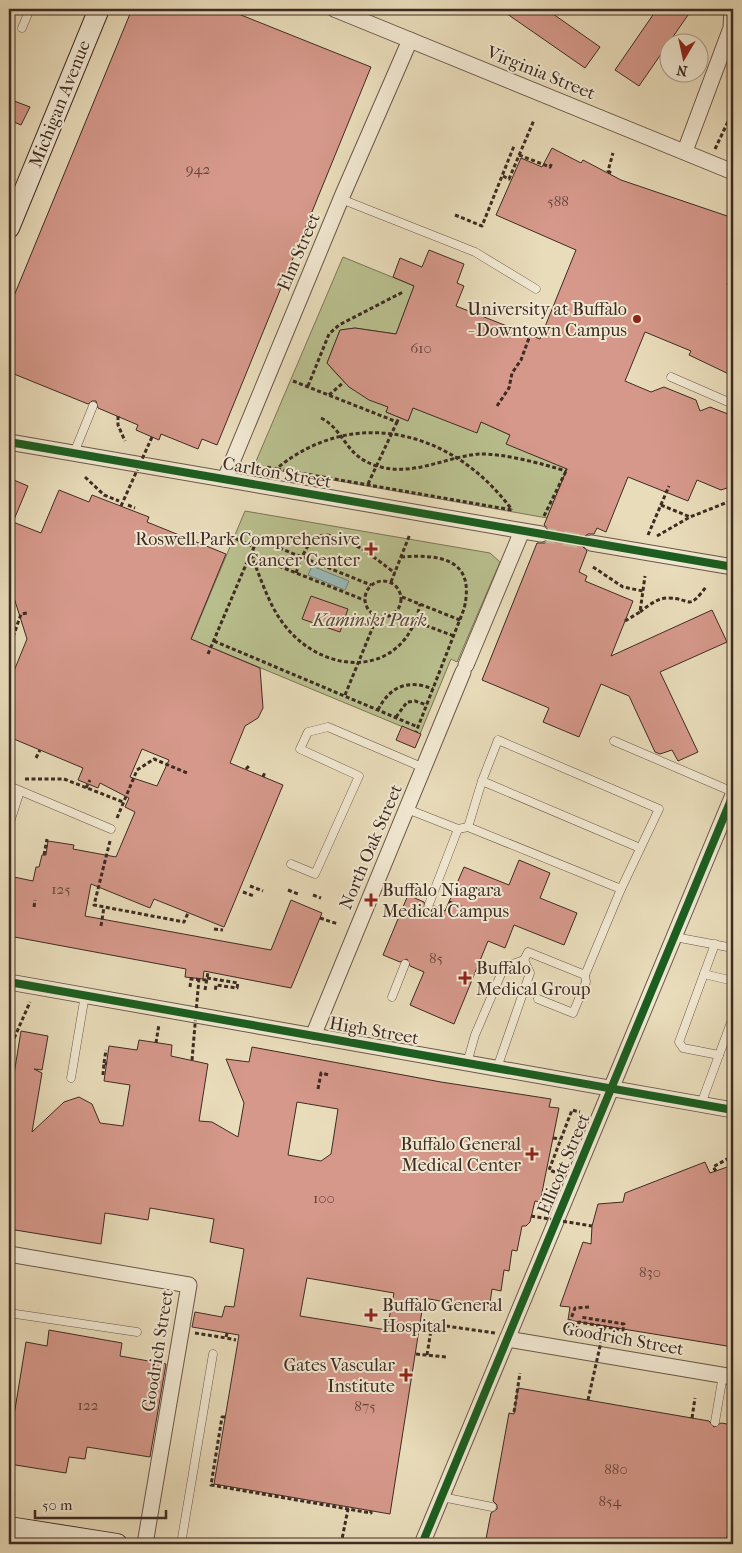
<svg xmlns="http://www.w3.org/2000/svg" width="742" height="1553" font-family="'IM FELL French Canon',serif">
<rect width="100%" height="100%" fill="#e9dcba"/>
<filter id="stains"><feTurbulence type="fractalNoise" baseFrequency=".004" numOctaves="4"/><feColorMatrix values="0 0 0 0 .2 0 0 0 0 .09 0 0 0 0 .02 0 0 0 .5 -.17"/></filter>
<radialGradient id="worn" r=".72"><stop offset=".6" stop-color="#630" stop-opacity="0"/><stop offset="1" stop-color="#630" stop-opacity=".3"/></radialGradient>
<!-- green -->
<g fill="#b9bf8e" stroke="#7c7558">
<path d="M343 257 414 286 396 334 355 328 340 330 327 363C344 385 362 397 388 407L386 412 408 421 413 408 481 422 510 435 567 469 547 518 254 466Z"/>
<polygon points="245,511 490,553 500,562 457,662 451,659 420,734 215,649 188,647"/>
</g>
<!-- water -->
<polygon fill="#9abab8" stroke="#75817c" points="312,566 349,581 345,590 308,575"/>
<!-- building -->
<g fill="#d5988a" stroke="#3e2b23" fill-rule="evenodd">
<polygon points="132,9 226,9 371,67 217,445 202,439 198,449 161,434 159,440 136,430 138,425 98,408 96,401 92,401 88,404 9,372 9,308"/>
<polygon points="500,9 546,9 600,47 585,68"/>
<polygon points="657,9 679,9 688,15 639,86 615,70"/>
<polygon points="9,99 30,107 21,125 9,120"/>
<polygon points="552,148 581,163 583,160 621,180 733,218 733,376 689,355 691,351 645,332 625,381 651,392 664,387 696,400 700,411 710,407 733,416 733,486 721,490 697,480 688,501 628,477 606,532 597,528 594,534 588,534 584,537 582,546 587,551 579,572 587,576 585,581 633,601 611,656 712,610 727,642 660,672 698,752 678,761 672,750 660,754 655,752 629,696 601,684 579,737 543,722 549,708 482,680 537,543 545,543 550,536 550,530 544,525 567,469 506,444 510,435 481,422 477,433 413,408 408,421 386,412 388,407 369,400 349,387 327,363 340,330 355,328 396,334 414,286 393,277 400,258 422,267 429,250 464,264 457,283 464,286 456,306 540,339 576,250 496,215 521,158 542,167"/>
<path d="M9 478 28 486 13 522 41 533 59 490 89 502 92 495 149 517 147 522 226 554 191 639 260 668 263 708 258 718 245 726 230 763 283 785 224 927 154 899 150 908 91 884 85 916 271 950 291 900 322 913 291 988 204 971 203 979 185 977 186 969 9 936V876L33 881 36 867H39L42 855H46L48 841 74 845 73 849 116 857 135 812 125 807 129 798 100 783 98 788 78 780 83 768 9 737V683L27 639 9 582ZM142 749 169 760 157 786 130 777Z"/>
<polygon points="311,596 348,609 340,632 302,619"/>
<polygon points="402,726 421,734 415,748 396,740"/>
<polygon points="519,860 550,873 540,898 577,913 564,945 514,925 505,948 488,941 454,1024 410,1005 424,972 410,966 407,959 400,962 383,955 408,895 424,902 427,909 434,906 445,911 464,867 509,885"/>
<path d="M21 1031 48 1036 42 1070 34 1069 42 1073 32 1132 64 1102 79 1097 92 1104 100 1123 123 1126 130 1085 104 1081 109 1046 137 1050 139 1040 172 1045 171 1056 208 1064 199 1121 212 1122 238 1137 244 1103 226 1059 249 1062 252 1047 441 1082 551 1099 549 1107 559 1108 540 1202 535 1201 530 1222 526 1226H522L517 1251 512 1250 509 1271 504 1270 501 1291 492 1289 489 1310 424 1298 390 1514 214 1484 239 1335 192 1327 195 1312 222 1317 225 1306 234 1307 244 1249 210 1242 214 1219 150 1208 148 1220 105 1213 101 1244 9 1229V1105ZM297 1102 338 1109 331 1154 321 1161 288 1155ZM307 1278 394 1293 387 1330 300 1316Z"/>
<polygon points="705,1162 710,1173 733,1165 733,1347 568,1320 570,1307 560,1306 583,1242 591,1244 592,1226 598,1204 623,1202 625,1193"/>
<polygon points="49,1330 122,1343 120,1356 166,1364 150,1457 87,1447 85,1459 69,1457 66,1473 9,1464 9,1446 26,1342 47,1346"/>
<polygon points="518,1388 709,1421 714,1427 721,1423 733,1425 733,1504 726,1544 485,1544 491,1513 497,1509 497,1505 493,1501 509,1413 514,1414"/>
</g>
<g fill="none" stroke-linecap="round" stroke-linejoin="round">
<!-- street-tunnel -->
<polyline stroke="#c7b99c" stroke-width="15" stroke-dasharray="15 8" stroke-linecap="butt" points="541,534 591,543"/>
<!-- lane casing -->
<g stroke="#695749" stroke-width="9">
<g id="lane">
<polyline points="22,28 30,9"/>
<polyline points="341,199 475,252 536,289"/>
<polyline points="671,377 733,404"/>
<polyline points="74,453 93,406"/>
<polyline points="614,741 733,792"/>
<polyline points="482,781 640,848"/>
<polyline points="9,786 111,829"/>
<polyline points="407,809 458,829 468,827 621,889"/>
<polyline points="9,825 20,791"/>
<polyline points="468,827 482,781 498,740 659,809 621,889 585,975 528,952 524,960"/>
<polyline points="291,864 315,874 359,776 300,749 308,732 328,727 424,768"/>
<polyline points="429,904 458,829"/>
<polyline points="675,937 733,948"/>
<polyline points="715,944 679,1042 683,1048 719,1055"/>
<polyline points="704,974 733,981"/>
<polyline points="392,997 405,964"/>
<polyline points="538,999 573,1013 586,982 585,975"/>
<polyline points="467,1063 475,1035 504,967 524,960 530,973 497,1068"/>
<polyline points="71,1078 85,995"/>
<polyline points="701,1104 733,1017"/>
<polyline points="9,1313 137,1332"/>
<polyline points="715,1422 723,1375"/>
<polyline points="442,1497 492,1507"/>
<polyline points="181,1544 213,1354"/>
</g>
</g>
<!-- street casing -->
<g stroke="#695749" stroke-width="17">
<g id="street">
<polyline points="334,9 733,172"/>
<polyline points="685,151 731,28 732,9"/>
<polyline points="9,442 541,534"/>
<polyline points="225,479 343,194 410,40"/>
<polyline points="591,543 733,567"/>
<polyline points="466,665 522,531"/>
<polyline points="9,982 733,1110"/>
<polyline points="313,1036 463,672"/>
<polyline points="9,1254 189,1285 145,1544"/>
<polyline points="507,1339 733,1377"/>
<polyline points="422,1544 733,795"/>
</g>
</g>
<!-- secondary casing -->
<g stroke="#3e2b23" stroke-width="22">
<g id="secondary">
<polyline points="9,228 99,9"/>
<polyline points="9,1527 117,1544"/>
</g>
</g>
<!-- path -->
<g stroke="#3e2b23" stroke-width="3" stroke-dasharray="4 2.5" stroke-linecap="butt">
<polyline points="240,14 242,9"/>
<polyline points="715,149 733,111"/>
<polyline points="519,155 550,167 552,163"/>
<polyline points="611,173 608,171 613,153"/>
<polyline points="503,176 509,179 534,120"/>
<polyline points="455,215 482,226 514,146"/>
<polyline points="727,283 733,286"/>
<polyline points="293,381 397,422 399,417"/>
<polyline points="308,386 329,334 339,325 403,292"/>
<polyline points="329,395 344,382"/>
<polyline points="497,406 509,388 512,373 521,360 533,327"/>
<polyline points="118,416 118,425 125,441"/>
<path d="M321 418C345 430 344 456 377 466 413 477 445 457 479 454 503 453 543 464 566 471"/>
<path d="M267 467 276 469C356 403 456 433 512 510"/>
<polyline points="277,469 512,510"/>
<polyline points="85,477 104,495 119,501"/>
<polyline points="368,484 397,422"/>
<polyline points="128,505 135,508"/>
<polyline points="661,505 690,517"/>
<polyline points="544,516 567,469"/>
<polyline points="648,535 669,486"/>
<polyline points="230,536 254,547 251,555 364,600"/>
<polyline points="657,536 690,517 733,500"/>
<polyline points="254,547 257,539 371,585"/>
<path d="M251 555C261 578 269 607 286 627 327 678 406 677 420 604"/>
<path d="M401 557C441 554 476 559 464 609L416 732"/>
<polyline points="593,567 623,587 643,591"/>
<path d="M296 573C300 562 304 550 312 541 332 520 378 561 395 573"/>
<circle cx="383" cy="599" r="18"/>
<polyline points="391,582 410,534"/>
<polyline points="402,597 460,620"/>
<path d="M640 612C648 606 657 598 668 598 692 598 687 612 706 587"/>
<polyline points="395,614 454,636"/>
<polyline points="625,621 640,612 645,576"/>
<polyline points="9,641 12,640 21,614 27,613"/>
<polyline points="214,641 418,727"/>
<polyline points="208,654 250,555"/>
<polyline points="345,695 377,617"/>
<path d="M378 710C390 686 408 679 433 689"/>
<polyline points="396,717 407,702 415,701 427,705"/>
<polyline points="36,758 40,750"/>
<polyline points="246,769 249,766"/>
<polyline points="263,777 265,772"/>
<polyline points="25,779 64,779 123,802"/>
<polyline points="86,788 90,780"/>
<polyline points="117,818 137,770 154,759 187,773"/>
<polyline points="110,841 94,905 184,922 188,913"/>
<polyline points="44,855 47,839"/>
<polyline points="250,886 263,891"/>
<polyline points="288,890 298,894"/>
<polyline points="243,892 254,896"/>
<polyline points="313,895 321,898"/>
<polyline points="449,902 469,910"/>
<polyline points="34,907 35,900"/>
<polyline points="320,918 338,924"/>
<polyline points="101,926 104,907"/>
<polyline points="214,929 223,930"/>
<polyline points="207,978 238,983 237,988 216,985 215,992"/>
<polyline points="190,987 191,979 207,980"/>
<polyline points="205,990 208,972"/>
<polyline points="156,1043 159,1024"/>
<polyline points="9,1050 30,1002"/>
<polyline points="104,1063 106,1050"/>
<polyline points="103,1075 104,1063 107,1064"/>
<polyline points="318,1089 321,1073 329,1075"/>
<polyline points="553,1138 560,1139"/>
<polyline points="716,1171 713,1167 729,1158"/>
<polyline points="555,1172 549,1170 572,1110 580,1112"/>
<polyline points="567,1329 575,1308 589,1307"/>
<polyline points="576,1330 579,1322 623,1330 624,1324 580,1317"/>
<polyline points="195,1333 226,1338"/>
<polyline points="227,1333 226,1338 236,1340"/>
<polyline points="416,1354 446,1357"/>
<polyline points="427,1355 432,1324 495,1333"/>
<polyline points="514,1412 520,1373"/>
<polyline points="225,1417 222,1417 211,1485 348,1509"/>
<polyline points="692,1418 695,1398"/>
<polyline points="341,1544 348,1509 371,1513 371,1511"/>
</g>
<!-- lane -->
<use href="#lane" stroke="#f1e8d2" stroke-width="8"/>
<!-- street -->
<use href="#street" stroke="#f1e8d2" stroke-width="15"/>
<!-- secondary -->
<use href="#secondary" stroke="#f1e8d2" stroke-width="20"/>
<!-- path-bridge -->
<g stroke="#3e2b23" stroke-width="3" stroke-dasharray="4 2.5" stroke-linecap="butt">
<polyline points="121,506 152,437"/>
<polyline points="192,1060 199,978"/>
<polyline points="531,1216 592,1226"/>
<polyline points="588,1400 605,1324"/>
</g>
<!-- cycleway casing -->
<g stroke="#f1e8d2" stroke-width="11">
<g id="cycleway">
<polyline points="9,442 733,567"/>
<polyline points="9,982 733,1110"/>
<polyline points="422,1544 733,795"/>
</g>
</g>
<!-- cycleway -->
<use href="#cycleway" stroke="#1b5e20" stroke-width="8"/>
</g>
<!-- markers -->
<g fill="#8f2418" stroke="#f1e8d2" stroke-width="2">
<circle cx="637" cy="319" r="5"/>
<path d="M368.5 541.5h5v5h5v5h-5v5h-5v-5h-5v-5h5z"/>
<path d="M368.5 892.5h5v5h5v5h-5v5h-5v-5h-5v-5h5z"/>
<path d="M462.5 970.5h5v5h5v5h-5v5h-5v-5h-5v-5h5z"/>
<path d="M529.5 1146.5h5v5h5v5h-5v5h-5v-5h-5v-5h5z"/>
<path d="M368.5 1307.5h5v5h5v5h-5v5h-5v-5h-5v-5h5z"/>
<path d="M403.5 1367.5h5v5h5v5h-5v5h-5v-5h-5v-5h5z"/>
</g>
<g text-anchor="middle" dominant-baseline="central" stroke-width="4" stroke-linejoin="round" paint-order="stroke">
<!-- number labels -->
<g font-size="15" fill="#64463d">
<text x="198" y="169">942</text>
<text x="558" y="201">588</text>
<text x="421" y="348">610</text>
<text x="61" y="889">125</text>
<text x="436" y="958">85</text>
<text x="324" y="1198">100</text>
<text x="650" y="1272">830</text>
<text x="88" y="1405">122</text>
<text x="365" y="1406">875</text>
<text x="616" y="1469">880</text>
<text x="610" y="1501">854</text>
</g>
<!-- street labels -->
<g font-size="18" fill="#3e2b23" stroke="#f1e8d2">
<text transform="translate(541 73) rotate(22)">Virginia Street</text>
<text transform="translate(60 104) rotate(-68)">Michigan Avenue</text>
<text transform="translate(299 252) rotate(-67)">Elm Street</text>
<text transform="translate(277 473) rotate(10)">Carlton Street</text>
<text transform="translate(371 847) rotate(-67)">North Oak Street</text>
<text transform="translate(374 1031) rotate(10)">High Street</text>
<text transform="translate(564 1164) rotate(-67)">Ellicott Street</text>
<text transform="translate(623 1339) rotate(10)">Goodrich Street</text>
<text transform="translate(158 1351) rotate(-81)">Goodrich Street</text>
</g>
<!-- poi labels -->
<g font-size="18" fill="#3e2b23" stroke="#f1e8d2" text-anchor="end">
<text x="627" y="309">University at Buffalo<tspan x="627" dy="21">- Downtown Campus</tspan></text>
<text x="360" y="539">Roswell Park Comprehensive<tspan x="360" dy="21">Cancer Center</tspan></text>
<text x="382" y="890" text-anchor="start">Buffalo Niagara<tspan x="382" dy="21">Medical Campus</tspan></text>
<text x="476" y="968" text-anchor="start">Buffalo<tspan x="476" dy="21">Medical Group</tspan></text>
<text x="521" y="1144">Buffalo General<tspan x="521" dy="21">Medical Center</tspan></text>
<text x="382" y="1305" text-anchor="start">Buffalo General<tspan x="382" dy="21">Hospital</tspan></text>
<text x="395" y="1365">Gates Vascular<tspan x="395" dy="21">Institute</tspan></text>
</g>
<!-- park labels -->
<g font-size="18" font-style="italic" fill="#574938" stroke="#f1e8d2">
<text x="370" y="620">Kaminski Park</text>
</g>
</g>
<!-- margin -->
<rect width="742" height="1553" fill="none" stroke="#e9dcba" stroke-width="30"/>
<rect x="10" y="10" width="722" height="1533" fill="none" stroke="#3e2b23" stroke-width="2.5"/>
<rect x="15" y="15" width="712" height="1523" fill="none" stroke="#3e2b23"/>
<!-- north arrow -->
<g transform="translate(684 58) rotate(189)"><circle r="24" fill="#f1e8d2" stroke="#a99c8c"/>
<path d="M0-4L9 19L0 12L-9 19Z" fill="#8f2418"/>
<text y="-8" font-size="14" font-weight="bold" text-anchor="middle" fill="#3e2b23">N</text>
</g>
<!-- scale -->
<path d="M35 1510v8h131v-8" fill="none" stroke="#3e2b23" stroke-width="2.5"/>
<text x="42" y="1510" font-size="15" fill="#3e2b23" stroke="#f1e8d2" stroke-width="4" paint-order="stroke">50 m</text>
<rect width="100%" height="100%" filter="url(#stains)"/>
<rect width="100%" height="100%" fill="url(#worn)"/>
</svg>
